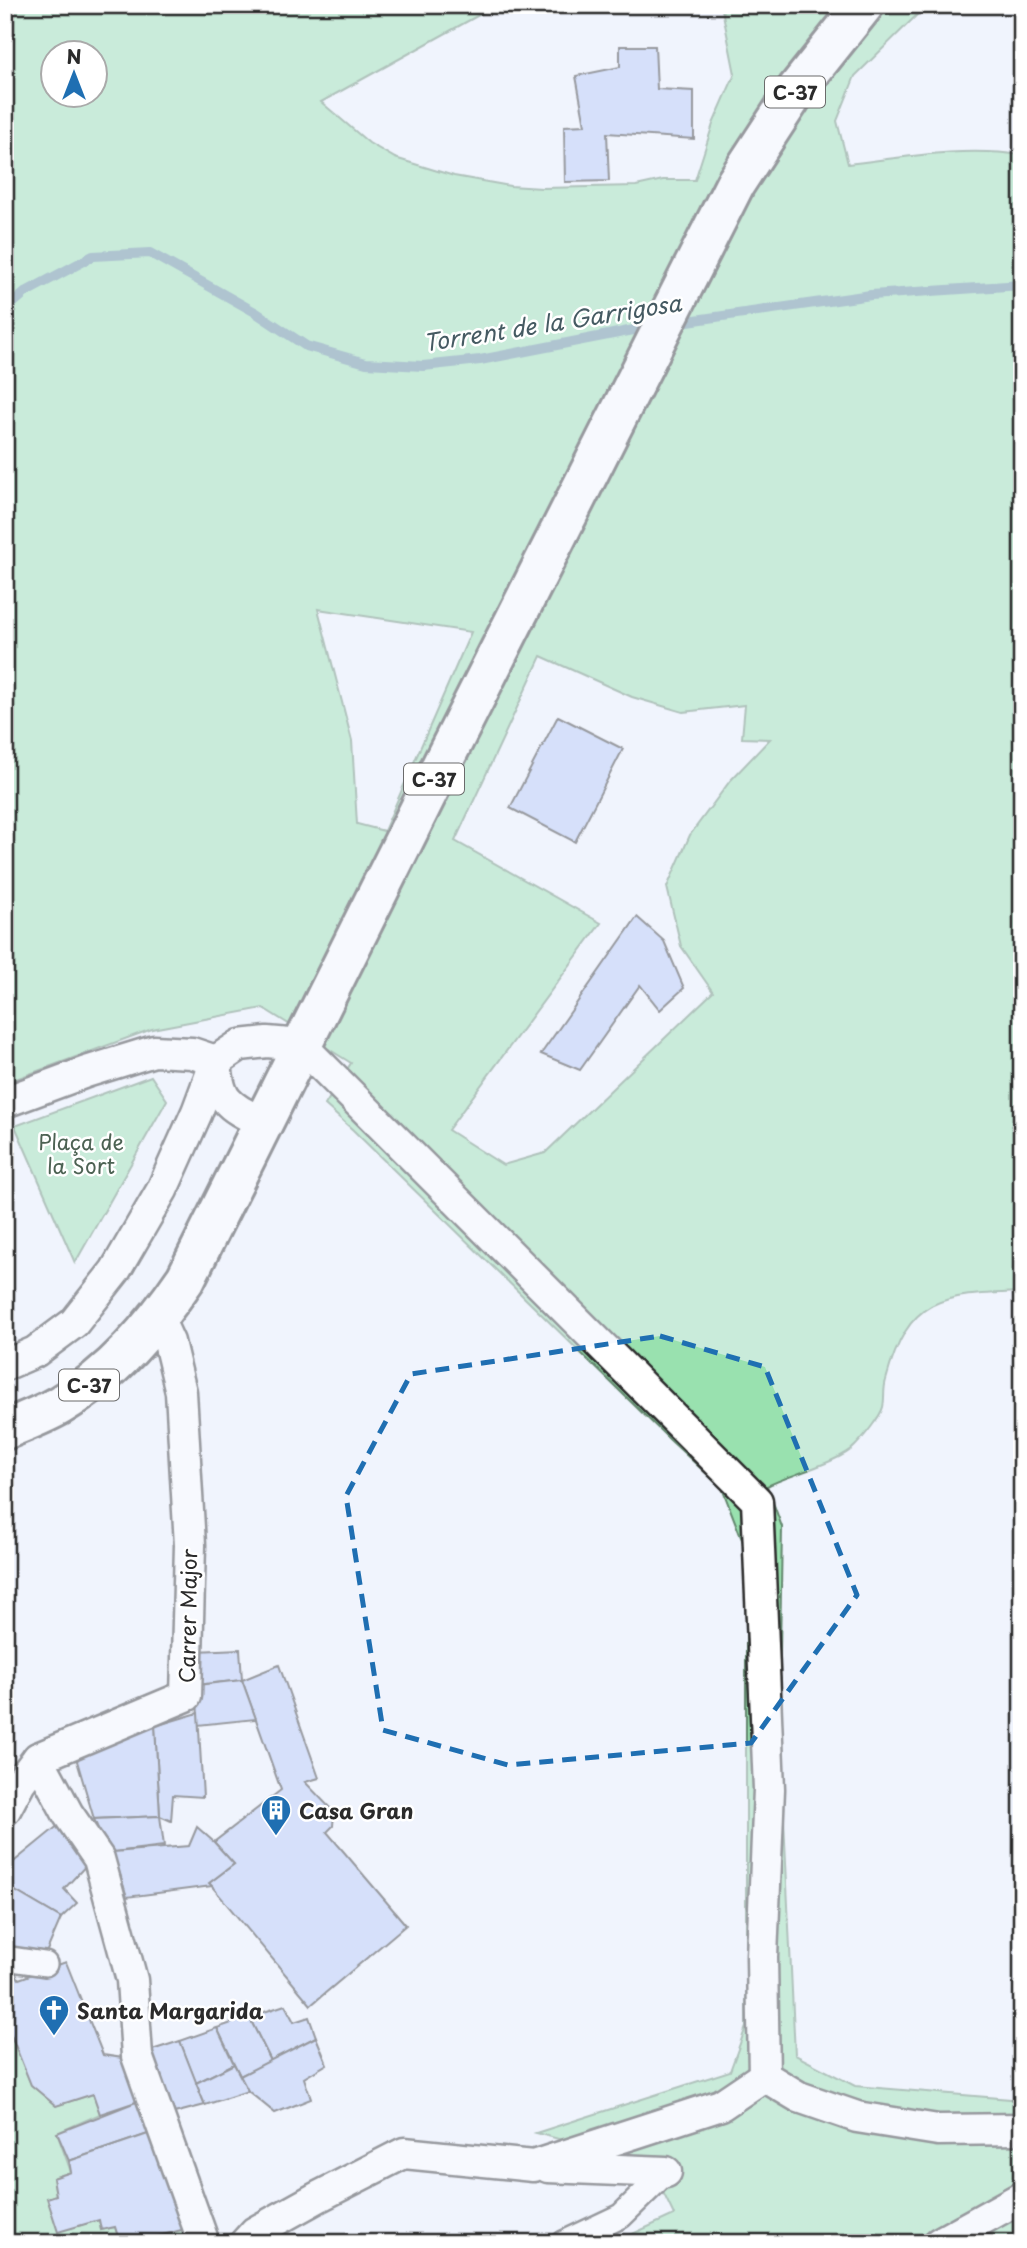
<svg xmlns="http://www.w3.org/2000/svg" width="1027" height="2248" font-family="'Playpen Sans',sans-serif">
<rect width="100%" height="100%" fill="#f0f4fd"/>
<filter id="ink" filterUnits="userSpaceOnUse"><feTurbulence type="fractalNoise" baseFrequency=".0143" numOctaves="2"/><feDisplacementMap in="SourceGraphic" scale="14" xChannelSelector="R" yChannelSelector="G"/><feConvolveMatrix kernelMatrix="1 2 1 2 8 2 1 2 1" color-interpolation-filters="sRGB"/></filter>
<g filter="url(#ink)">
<!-- green -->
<g fill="#99e1af" stroke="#62866d" stroke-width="2" fill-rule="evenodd">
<path d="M5 5H497L321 102 369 143 395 158 454 176 510 186 542 188 636 186 663 180H695L713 124 735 74 722 9 717 5H927L855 76 837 121 848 164C906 157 963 146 1022 155V1292C942 1295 909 1295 886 1380 883 1390 885 1398 883 1407 881 1416 862 1439 855 1446 842 1461 787 1476 767 1486L782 1527 779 1713 795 2055 855 2086 1022 2100V2243H613L674 2215 649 2163 536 2133 730 2071 746 2027V1550L722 1488 670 1440 353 1130 325 1105 351 1063 263 1008 152 1029 5 1083ZM52 52H94V94H52ZM318 609 471 632 384 831 357 824 352 741ZM541 656 632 697 683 712 745 705 742 738 770 739 730 781 690 835 667 887 681 946 713 992 545 1153 503 1165 448 1130 601 923 455 841Z"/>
<polygon points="151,1076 167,1100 75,1263 15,1126"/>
<polygon points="5,2020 31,2085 56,2106 93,2094 100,2114 57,2133 71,2172 53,2178 56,2195 48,2198 58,2231 99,2220 101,2230 115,2227 120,2243 5,2243"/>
<polygon points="185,2229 188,2243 133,2243"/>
</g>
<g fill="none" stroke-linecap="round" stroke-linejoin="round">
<!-- stream -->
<g stroke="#5f8a99" stroke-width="10">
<polyline points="5,310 26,292 93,256 150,253 255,312 306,346 366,363 423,366 480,360 654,326"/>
<polyline points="674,323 871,295 1022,285"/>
</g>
</g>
<!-- building -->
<g fill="#b5c8f7" stroke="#2b2b2b" stroke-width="2">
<polygon points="620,46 655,46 657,89 694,91 694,139 607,133 609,181 565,182 564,126 585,125 576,76 620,67"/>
<polygon points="558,716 623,749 575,842 510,808"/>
<polygon points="637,917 664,941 684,988 660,1010 640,985 580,1070 541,1054"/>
<polygon points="240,1649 242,1680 197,1685 196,1651"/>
<polygon points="279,1665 319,1778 305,1782 334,1812 333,1826 327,1832 406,1925 311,2005 209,1883 234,1864 214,1842 281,1790 242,1680"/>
<polygon points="242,1680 256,1719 198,1725 197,1685"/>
<polygon points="198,1713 203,1797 173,1795 171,1821 160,1816 155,1726"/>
<polygon points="155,1726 160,1816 94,1819 77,1761 85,1747"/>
<polygon points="160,1816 164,1846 113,1852 115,1856 109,1856 94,1819"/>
<polygon points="60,1824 92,1859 64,1889 77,1903 61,1918 5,1885 5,1869"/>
<polygon points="197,1827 214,1842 234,1864 209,1883 212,1886 127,1897 113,1852 189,1846"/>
<polygon points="5,1885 61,1918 43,1960 5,1947"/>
<polygon points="66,1962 103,2055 129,2059 136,2102 100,2114 93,2094 56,2106 31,2085 5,2020 5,1967 14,1970 19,1979"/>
<polygon points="285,2005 294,2022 309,2017 316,2037 271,2061 249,2017"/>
<polygon points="249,2017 271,2061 240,2076 217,2028"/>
<polygon points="217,2028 234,2064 196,2083 180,2041"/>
<polygon points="316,2037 327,2064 304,2078 311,2099 275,2113 248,2091 240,2076"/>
<polygon points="180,2041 205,2105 174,2113 158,2088 149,2051"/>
<polygon points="234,2064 248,2091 205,2105 196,2083"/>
<polygon points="136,2102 151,2133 69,2161 57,2133"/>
<polygon points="151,2133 185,2229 133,2243 120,2243 115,2227 101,2230 99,2220 58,2232 47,2198 56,2195 53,2178 71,2172 69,2161"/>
</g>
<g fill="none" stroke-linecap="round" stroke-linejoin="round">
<!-- pedestrian casing -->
<g stroke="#2b2b2b" stroke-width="28">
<g id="pedestrian">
<polyline points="5,1958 45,1964"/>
<polyline points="564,2243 621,2216 666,2172"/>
</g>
</g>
<!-- minor casing -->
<g stroke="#2b2b2b" stroke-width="35">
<g id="minor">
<path d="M216 1061C219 1102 227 1105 263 1123"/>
<polyline points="5,1102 86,1072 154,1051 192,1053 216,1061"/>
<polyline points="5,1365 35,1352 74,1323 115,1271 162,1190 197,1112 216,1061 240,1045 267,1042 301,1045 757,1501 769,1789 762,1957 764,2076 799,2097 857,2117 938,2130 1022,2129"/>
<polyline points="38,1758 68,1814 99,1859 132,1980 137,2056 204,2243"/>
<polyline points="5,1810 20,1782 38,1758 186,1696 190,1545 181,1392 169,1342 158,1318"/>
<polyline points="548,2167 666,2172"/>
<polyline points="245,2243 255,2232 318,2197 404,2153 533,2166 721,2105 764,2076"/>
<polyline points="939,2243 1022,2197"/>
</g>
</g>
<!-- primary casing -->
<g stroke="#2b2b2b" stroke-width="44">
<path id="primary" d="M5 1430C23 1422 43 1415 60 1405 113 1374 152 1328 186 1278L445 758 735 184 797 89 864 5"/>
</g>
<!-- pedestrian -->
<use href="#pedestrian" stroke="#fff" stroke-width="23"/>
<!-- minor -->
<use href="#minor" stroke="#fff" stroke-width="30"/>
<!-- primary -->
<use href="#primary" stroke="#fff" stroke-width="38"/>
</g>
</g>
<!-- marked area -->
<path d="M0 0H1027V2248H0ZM660 1336 765 1367 857 1595 751 1743 508 1765 383 1730 346 1496 411 1374Z" fill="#f0f4fd" fill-opacity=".55" fill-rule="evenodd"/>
<path fill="none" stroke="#1f6fb2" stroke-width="5" stroke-dasharray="14 9" stroke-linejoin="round" d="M660 1336 765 1367 857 1595 751 1743 508 1765 383 1730 346 1496 411 1374Z"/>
<!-- icons -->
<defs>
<g id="building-pin" transform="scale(1.575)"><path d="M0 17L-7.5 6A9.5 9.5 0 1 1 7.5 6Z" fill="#1f6fb2" stroke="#fff"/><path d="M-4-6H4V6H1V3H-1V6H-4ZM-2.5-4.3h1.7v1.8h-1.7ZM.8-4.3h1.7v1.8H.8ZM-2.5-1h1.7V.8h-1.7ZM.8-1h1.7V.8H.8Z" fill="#fff"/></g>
<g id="church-pin" transform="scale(1.575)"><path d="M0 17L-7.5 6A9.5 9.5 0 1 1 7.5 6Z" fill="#1f6fb2" stroke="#fff"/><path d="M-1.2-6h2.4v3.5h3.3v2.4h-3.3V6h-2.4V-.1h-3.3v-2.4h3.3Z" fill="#fff"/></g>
</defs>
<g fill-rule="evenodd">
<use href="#building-pin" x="276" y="1810"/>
<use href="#church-pin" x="54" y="2010"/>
</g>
<g text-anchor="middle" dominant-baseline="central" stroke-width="5" stroke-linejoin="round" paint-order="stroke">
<!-- shield labels -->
<g fill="#fff" stroke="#6b6b6b" stroke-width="2">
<rect x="765" y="76.5" width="60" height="31" rx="5"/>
<rect x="404" y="763.5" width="60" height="31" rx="5"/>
<rect x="59" y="1369.5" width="60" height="31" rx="5"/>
</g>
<g font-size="19" font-weight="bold" fill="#2b2b2b">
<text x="795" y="92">C-37</text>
<text x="434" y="779">C-37</text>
<text x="89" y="1385">C-37</text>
</g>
<!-- park labels -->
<g font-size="21" fill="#4c6253" stroke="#fff">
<text x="81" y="1141">Plaça de<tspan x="81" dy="24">la Sort</tspan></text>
</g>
<!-- street labels -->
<g font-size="21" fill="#2b2b2b" stroke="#fff">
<text transform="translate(187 1616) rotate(-89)">Carrer Major</text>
</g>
<!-- poi labels -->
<g font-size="21" font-weight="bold" fill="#2b2b2b" stroke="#fff" text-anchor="start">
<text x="299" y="1810">Casa Gran</text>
<text x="77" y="2010">Santa Margarida</text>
</g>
<!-- water labels -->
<g font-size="23" font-style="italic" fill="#455a62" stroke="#fff">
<text transform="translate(552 322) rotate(-9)">Torrent de la Garrigosa</text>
</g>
</g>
<!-- margin -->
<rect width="1027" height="2248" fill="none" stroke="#fff" stroke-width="28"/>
<rect x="14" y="14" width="999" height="2220" fill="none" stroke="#2b2b2b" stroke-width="2.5" filter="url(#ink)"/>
<!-- north arrow -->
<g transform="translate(74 74)"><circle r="33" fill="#ffffff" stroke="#aaaaaa" stroke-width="2"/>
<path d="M0-5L12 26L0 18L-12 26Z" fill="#1f6fb2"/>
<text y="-10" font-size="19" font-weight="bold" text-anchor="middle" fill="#2b2b2b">N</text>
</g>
</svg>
